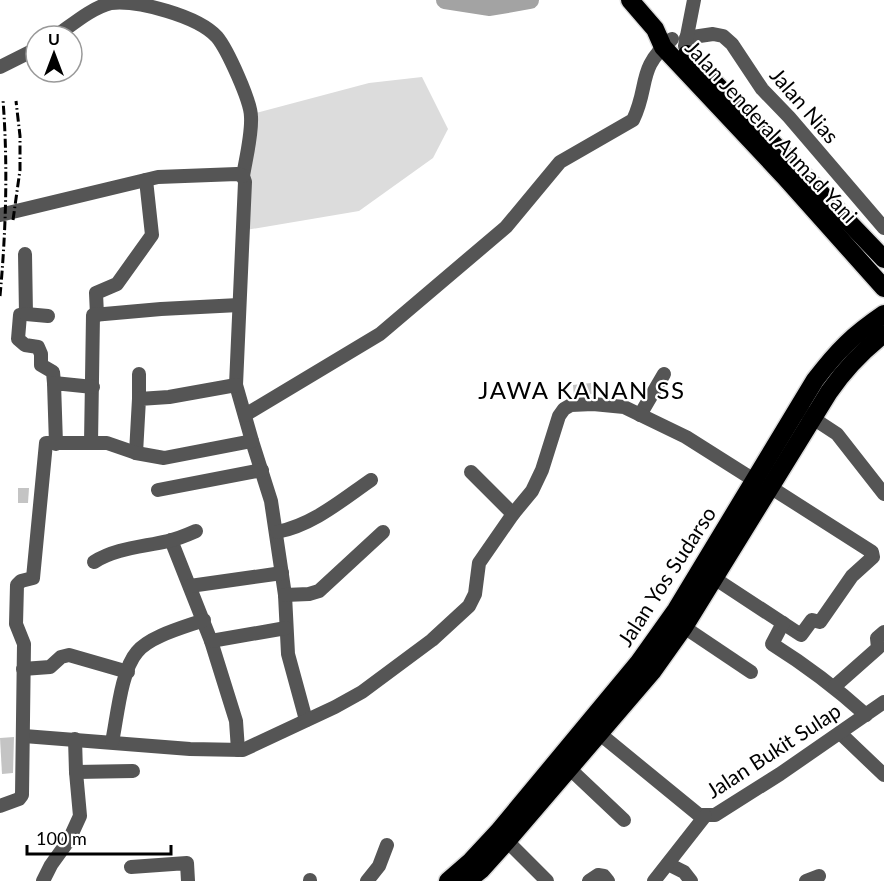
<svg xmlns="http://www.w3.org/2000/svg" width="884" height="881" font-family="Lato,sans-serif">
<rect width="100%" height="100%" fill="#fff"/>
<!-- green -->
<polygon fill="#dcdcdc" points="422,77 448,129 433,158 359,211 246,230 246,175 256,113 369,83"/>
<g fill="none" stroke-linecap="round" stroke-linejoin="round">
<!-- river -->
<polyline stroke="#a3a3a3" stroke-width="18" points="445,0 490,7 530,0"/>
</g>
<!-- building -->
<g fill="#c4c4c4">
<polygon points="591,383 592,394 574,396 573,385"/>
<polygon points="18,488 29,488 28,503 18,503"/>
<polygon points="14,737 13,773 2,774 0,738"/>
</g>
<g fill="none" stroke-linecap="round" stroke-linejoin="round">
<!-- highway casing -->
<g stroke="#dbdbdb" stroke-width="21">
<g id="highway">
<polyline points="630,0 655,29 663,47 784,176 884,288"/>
<polyline points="687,54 884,259"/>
<path d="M448 881 471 861 498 832 639 662 676 610 815 380C838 350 853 335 884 314"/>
<path d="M467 881 481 870 507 841 652 672 684 627 829 392C845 369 862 351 884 334"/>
</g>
</g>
<!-- minor -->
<g stroke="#555" stroke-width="14">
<path d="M56 36C72 25 91 8 111 3 138 0 198 16 217 37 227 49 251 101 251 117 252 134 246 158 243 176L245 182 236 385 252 441 271 501 285 595 288 654 306 720"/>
<polyline points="686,38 713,34 723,36 732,44 762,89 789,117 884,228"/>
<polyline points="685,46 694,0"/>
<polyline points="0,67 36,49"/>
<polyline points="0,215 158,177 237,174 243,176"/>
<polyline points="25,254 26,314 20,315 18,339 25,345 38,347 41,354 41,365 53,372 54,383"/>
<polyline points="26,314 48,316"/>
<polyline points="97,315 96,293 117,284 152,235 146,180"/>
<polyline points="139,399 139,374"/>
<polyline points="805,413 837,434 884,494"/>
<path d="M245 415 380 334 506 227 560 162 633 120C650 85 636 69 672 39"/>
<polyline points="640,415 664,374"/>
<polyline points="91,443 93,315 161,309 239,305"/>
<polyline points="56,444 54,383 93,387"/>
<polyline points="136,453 139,399 169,397 236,385"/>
<polyline points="471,472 513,514"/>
<polyline points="158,490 262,470"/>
<path d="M277 532C313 525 342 500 371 480"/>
<polyline points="171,540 211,641 236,721 238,750"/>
<path d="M94 562C116 548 143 547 168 541 177 539 187 535 196 531"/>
<polyline points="714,578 801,635 812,620 820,622 852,576 873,557 872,552 770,487"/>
<polyline points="190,586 282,573"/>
<polyline points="285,595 309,594 319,591 383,532"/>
<path d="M783 623 772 644C807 666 835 687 866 715"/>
<polyline points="684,627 751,672"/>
<polyline points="211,641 286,628"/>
<polyline points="23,669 50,667 61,657 69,655 128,672"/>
<polyline points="835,686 878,648 877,638 884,632"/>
<polyline points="840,733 884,775"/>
<polyline points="600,734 699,815 715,815 780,774 884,702"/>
<polyline points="24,736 190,749 243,750 335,707 362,692 432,640 469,606 475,594 479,563 513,514 532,491 542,470 559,416 564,409 571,405 593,404 624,407 686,437 754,480"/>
<path d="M112 742C117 719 121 670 137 652 150 636 185 627 204 620"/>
<polyline points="570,769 624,820"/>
<polyline points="76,772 133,771"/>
<polyline points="0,806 19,799 22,795 24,644 16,624 17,585 21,581 33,578 46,443 107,443 136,453 164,458 252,441"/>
<polyline points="507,841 547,881"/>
<polyline points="668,864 684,872 691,881"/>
<polyline points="131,867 187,863 188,881"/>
<polyline points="310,880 310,881"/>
<polyline points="43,881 51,865 69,840 80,816 76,772 75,739"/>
<polyline points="367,881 379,866 387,845"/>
<polyline points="589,881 598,875 604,876 608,881"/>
<polyline points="654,881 705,816"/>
<polyline points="806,881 819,876"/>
</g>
<!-- highway -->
<use href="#highway" stroke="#000" stroke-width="18"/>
<!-- rail -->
<g stroke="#000" stroke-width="3" stroke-dasharray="9 3 1.5 3" stroke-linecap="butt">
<polyline points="13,220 20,170 20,136 16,101"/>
<path d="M0 296C6 231 8 166 3 100"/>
</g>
</g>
<g text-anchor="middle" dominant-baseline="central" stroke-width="4.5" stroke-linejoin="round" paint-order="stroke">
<!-- street labels -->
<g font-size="21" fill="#000" stroke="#fff">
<text transform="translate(805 105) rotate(49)">Jalan Nias</text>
<text transform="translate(772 131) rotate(47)">Jalan Jenderal Ahmad Yani</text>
<text transform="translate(666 576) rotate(-57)">Jalan Yos Sudarso</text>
<text transform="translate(773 750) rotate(-33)">Jalan Bukit Sulap</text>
</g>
<!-- quarter labels -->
<g font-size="24" letter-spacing="1.5" fill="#000" stroke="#fff">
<text x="582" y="389">JAWA KANAN SS</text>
</g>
</g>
<!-- north arrow -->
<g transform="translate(54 54)"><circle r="28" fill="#ffffff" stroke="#999999" stroke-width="1.5"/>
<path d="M0-4.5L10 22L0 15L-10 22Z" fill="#000000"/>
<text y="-9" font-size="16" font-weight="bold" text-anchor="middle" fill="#000000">U</text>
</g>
<!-- scale -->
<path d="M27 845v9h144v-9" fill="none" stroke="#000000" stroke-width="3"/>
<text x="36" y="845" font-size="18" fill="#000000" stroke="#ffffff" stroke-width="4.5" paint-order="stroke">100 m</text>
</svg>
